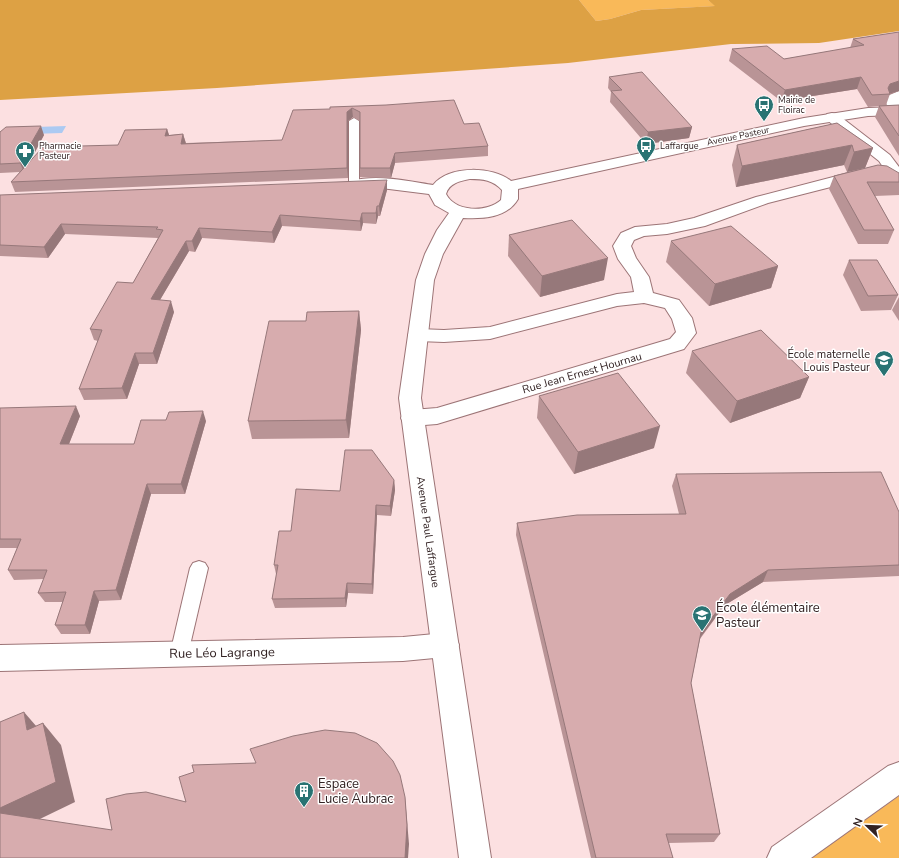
<svg xmlns="http://www.w3.org/2000/svg" width="899" height="858" font-family="'Nunito Sans',sans-serif">
<rect width="100%" height="100%" fill="#fce0e1"/>
<!-- green -->
<g fill="#f9b959">
<polygon points="579,0 708,0 716,6 641,10 610,19 596,21"/>
<polygon points="899,796 899,858 811,858"/>
</g>
<!-- forest -->
<polygon fill="#dda144" points="0,0 579,0 596,21 610,19 641,10 715,6 708,0 899,0 899,31 819,43 731,44 568,63 217,88 0,100"/>
<!-- water -->
<polygon fill="#accaf2" points="66,126 62,133 31,134 35,127"/>
<g fill="none" stroke-linecap="round" stroke-linejoin="round">
<!-- lane casing -->
<g stroke="#9c7476" stroke-width="2">
<g id="lane">
<polygon points="354,118 359,121 359,184 354,187 349,184 349,121"/>
<polygon points="199,561 205,563 208,568 188,654 186,660 179,663 172,660 170,654 190,568 193,563"/>
</g>
</g>
<!-- street casing -->
<g stroke="#9c7476" stroke-width="2">
<g id="street">
<polygon points="899,91 899,113 894,114 889,113 885,99 887,96"/>
<polygon points="832,113 837,114 890,155 899,167 899,184 893,182 879,161 827,120 825,117 827,114"/>
<polygon points="860,170 866,172 868,175 866,178 768,203 705,226 667,234 644,236 634,240 631,246 636,258 649,277 653,293 679,300 692,318 696,333 684,349 437,424 412,426 404,424 401,418 404,412 412,410 437,408 670,339 676,332 672,319 665,308 644,303 617,306 490,339 444,342 418,341 411,340 408,335 411,330 418,329 444,330 490,327 617,294 634,292 631,277 618,259 613,246 621,233 635,227 667,224 694,218 756,197"/>
<polygon points="445,633 455,636 459,645 455,654 445,657 403,661 0,671 0,645 403,637"/>
<polygon points="899,762 899,795 811,858 767,858 772,847 888,766"/>
</g>
</g>
<!-- secondary casing -->
<g stroke="#9c7476" stroke-width="2">
<path id="secondary" d="M899 107V115L868 116 804 126 518 189V199C507 218 483 219 463 218L443 254 434 280 421 398 491 858H459L399 398 416 280 425 254 437 230 449 213 435 205 429 194 381 188 357 189 351 187 349 184 351 181C377 174 407 181 433 185 449 165 493 166 511 181L804 118 868 108ZM470 179C483 179 493 180 502 190L501 200C487 213 455 212 446 194 449 183 460 181 470 179Z"/>
</g>
<!-- lane -->
<use href="#lane" fill="#fff" fill-rule="evenodd"/>
<!-- street -->
<use href="#street" fill="#fff" fill-rule="evenodd"/>
<!-- secondary -->
<use href="#secondary" fill="#fff" fill-rule="evenodd"/>
</g>
<!-- wall -->
<g fill="#b99496">
<polygon points="899,32 899,91 890,94 886,105 899,105 899,156 875,117 879,106 868,107 857,89 781,101 729,61 732,49 784,59 850,48 853,39"/>
<polygon points="609,77 692,127 689,138 646,144 610,102 611,92 608,88"/>
<polygon points="386,105 464,124 488,146 488,156 395,163 391,178 360,177 360,121 353,117 348,121 348,178 15,192 11,182 20,172 0,173 0,132 44,135 30,162 118,145 167,129 169,135 183,134 186,143 282,140 330,109"/>
<polygon points="837,123 873,148 865,168 847,172 844,165 736,187 732,165 737,145"/>
<polygon points="899,173 899,195 875,196 894,230 888,244 858,244 829,189 834,176"/>
<polygon points="387,190 380,216 378,216 376,224 363,223 361,231 282,226 274,243 202,238 195,252 189,251 160,300 174,312 157,364 139,364 127,399 84,400 79,389 98,341 94,340 90,329 133,283 158,238 65,234 48,258 0,256 0,195"/>
<polygon points="509,235 604,280 540,297 508,256"/>
<polygon points="671,241 778,266 771,288 709,306 666,262"/>
<polygon points="849,260 898,295 891,310 861,311 843,275"/>
<polygon points="899,297 899,321 892,310"/>
<polygon points="359,311 361,330 349,438 252,439 248,421 306,321"/>
<polygon points="692,351 809,377 800,398 730,423 686,373"/>
<polygon points="539,396 654,448 574,474 537,418"/>
<polygon points="0,408 80,416 69,444 134,444 206,421 185,494 151,494 121,600 99,601 90,634 61,634 55,625 63,602 45,602 38,593 44,579 14,580 8,570 17,548 0,548"/>
<polygon points="676,474 899,512 899,576 763,582 725,605 700,639 691,683 720,834 714,842 668,843 673,858 591,858 516,535 517,523 679,514 672,486"/>
<polygon points="394,480 395,490 391,516 377,515 373,594 348,593 346,607 275,608 272,599 277,574 276,574 274,565 291,531"/>
</g>
<!-- shaded-wall -->
<g fill="#96787a">
<polygon points="861,77 857,89 781,101 785,90"/>
<polygon points="899,81 899,91 888,94 888,88 890,84"/>
<polygon points="352,108 353,117 348,121 348,178 347,168 347,112"/>
<polygon points="41,126 44,135 24,172 20,163"/>
<polygon points="692,127 689,138 646,144 648,132"/>
<polygon points="167,129 170,138 165,136"/>
<polygon points="183,134 186,144 181,144"/>
<polygon points="852,145 844,165 736,187 742,166"/>
<polygon points="873,148 865,168 847,172 854,152"/>
<polygon points="395,153 395,163 391,178 390,168"/>
<polygon points="387,180 387,190 380,216 379,206"/>
<polygon points="377,206 378,216 376,224 376,213"/>
<polygon points="362,213 363,223 361,231 360,221"/>
<polygon points="280,215 282,226 274,243 272,232"/>
<polygon points="61,224 65,234 48,258 44,247"/>
<polygon points="199,228 202,238 195,252 192,241"/>
<polygon points="186,241 189,251 154,310 151,299"/>
<polygon points="608,258 604,280 540,297 542,276"/>
<polygon points="778,266 771,288 709,306 715,284"/>
<polygon points="171,301 174,312 157,364 153,353"/>
<polygon points="359,311 361,330 349,438 346,420"/>
<polygon points="135,353 139,364 127,399 122,388"/>
<polygon points="809,377 800,398 730,423 737,401"/>
<polygon points="76,406 80,416 65,454 60,444"/>
<polygon points="203,411 206,421 185,494 181,484"/>
<polygon points="660,426 654,448 574,474 578,452"/>
<polygon points="394,480 395,490 391,516 390,506"/>
<polygon points="147,484 151,494 121,600 116,590"/>
<polygon points="376,505 377,515 373,594 372,584"/>
<polygon points="768,570 763,582 725,605 696,643 701,632 730,594"/>
<polygon points="347,583 348,593 346,607 345,598"/>
<polygon points="94,591 99,601 90,634 85,625"/>
<polygon points="24,712 43,734 27,730"/>
<polygon points="43,723 61,745 75,802 13,832 0,820 0,808"/>
<polygon points="405,797 409,844 408,858 405,858"/>
</g>
<!-- building -->
<g fill="#d7acae" stroke="#96787a">
<polygon points="899,32 899,81 890,84 888,88 890,94 872,95 861,77 785,90 732,49 767,46 784,59 864,45 853,39"/>
<polygon points="642,72 692,127 648,132 611,91 622,90 609,77"/>
<polygon points="454,100 464,124 479,123 488,146 395,153 390,168 360,168 360,112 352,108 347,112 347,168 11,182 43,147 118,145 125,130 167,129 165,136 183,134 181,144 282,140 293,110 330,109 330,107 386,105"/>
<polygon points="899,105 899,136 879,106"/>
<polygon points="837,123 873,148 854,152 852,145 742,166 737,145"/>
<polygon points="41,126 20,163 0,164 0,132 6,127"/>
<polygon points="878,165 887,166 899,173 899,182 867,182 894,230 864,230 834,176"/>
<polygon points="387,180 379,206 377,206 376,213 362,213 360,221 280,215 272,232 199,228 192,241 186,241 151,299 171,301 153,353 135,353 122,388 79,389 102,330 90,329 117,282 133,283 163,230 156,229 158,227 61,224 44,247 0,245 0,195"/>
<polygon points="572,220 608,258 542,276 509,235"/>
<polygon points="731,226 778,266 715,284 671,241"/>
<polygon points="849,260 877,260 898,295 868,296"/>
<polygon points="359,311 346,420 248,421 269,321 306,321 307,312"/>
<polygon points="761,330 809,377 737,401 692,351"/>
<polygon points="618,373 660,426 578,452 539,396"/>
<polygon points="76,406 60,444 134,444 141,420 166,420 169,412 203,411 181,484 147,484 116,590 94,591 85,625 55,625 66,592 38,593 47,570 8,570 21,539 0,539 0,408"/>
<polygon points="345,450 372,450 394,480 390,506 376,505 372,584 347,583 345,598 272,599 278,565 274,565 279,531 291,531 296,489 340,491"/>
<polygon points="881,472 899,512 899,565 768,570 730,594 701,632 691,683 720,834 666,834 673,858 596,858 517,523 577,515 686,514 676,474"/>
<polygon points="24,712 27,730 43,723 56,782 0,808 0,722"/>
<polygon points="325,730 355,733 377,743 393,761 400,775 405,797 407,825 405,858 0,858 0,813 112,830 106,799 126,794 146,792 186,802 179,777 194,772 192,765 256,763 250,749 293,736"/>
</g>
<!-- icons -->
<defs>
<g id="bus-pin" transform="scale(1)"><path d="M0 17L-7.5 6A9.5 9.5 0 1 1 7.5 6Z" fill="#297373" stroke="#fff"/><path d="M-5-6H5V4H4V6H2V4H-2V6H-4V4H-5ZM-3.5-4V0h7V-4ZM-3.5 1.2v1.5H-2V1.2ZM2 1.2v1.5H3.5V1.2Z" fill="#fff"/></g>
<g id="pharmacy-pin" transform="scale(1)"><path d="M0 17L-7.5 6A9.5 9.5 0 1 1 7.5 6Z" fill="#297373" stroke="#fff"/><path d="M-2-6h4v4h4v4h-4v4h-4v-4h-4v-4h4Z" fill="#fff"/></g>
<g id="school-pin" transform="scale(1)"><path d="M0 17L-7.5 6A9.5 9.5 0 1 1 7.5 6Z" fill="#297373" stroke="#fff"/><path d="M0-5L7-2L0 1L-7-2ZM-4 1L0 2.5L4 1V4Q0 6-4 4Z" fill="#fff"/></g>
<g id="building-pin" transform="scale(1)"><path d="M0 17L-7.5 6A9.5 9.5 0 1 1 7.5 6Z" fill="#297373" stroke="#fff"/><path d="M-4-6H4V6H1V3H-1V6H-4ZM-2.5-4.3h1.7v1.8h-1.7ZM.8-4.3h1.7v1.8H.8ZM-2.5-1h1.7V.8h-1.7ZM.8-1h1.7V.8H.8Z" fill="#fff"/></g>
</defs>
<g fill-rule="evenodd">
<use href="#bus-pin" x="764" y="105"/>
<use href="#bus-pin" x="646" y="146"/>
<use href="#pharmacy-pin" x="25" y="151"/>
<use href="#school-pin" x="884" y="360"/>
<use href="#school-pin" x="702" y="615"/>
<use href="#building-pin" x="304" y="791"/>
</g>
<g text-anchor="middle" dominant-baseline="central" stroke-width="3" stroke-linejoin="round" paint-order="stroke">
<!-- far-poi labels -->
<g font-size="9" fill="#312122" stroke="#fff" text-anchor="start">
<text x="778" y="100">Mairie de<tspan x="778" dy="10">Floirac</tspan></text>
<text x="39" y="146">Pharmacie<tspan x="39" dy="10">Pasteur</tspan></text>
<text x="660" y="146">Laffargue</text>
</g>
<!-- far-street labels -->
<g font-size="9" fill="#312122" stroke="#fff">
<text transform="translate(738 136) rotate(-12)">Avenue Pasteur</text>
</g>
<!-- poi labels -->
<g font-size="11" fill="#312122" stroke="#fff" text-anchor="end">
<text x="870" y="354">École maternelle<tspan x="870" dy="13">Louis Pasteur</tspan></text>
</g>
<!-- street labels -->
<g font-size="11" fill="#312122" stroke="#fff">
<text transform="translate(582 373) rotate(-16)">Rue Jean Ernest Hournau</text>
<text transform="translate(428 532) rotate(82)">Avenue Paul Laffargue</text>
</g>
<!-- near-poi labels -->
<g font-size="13" fill="#312122" stroke="#fff" text-anchor="start">
<text x="716" y="608">École élémentaire<tspan x="716" dy="15">Pasteur</tspan></text>
<text x="318" y="784">Espace<tspan x="318" dy="15">Lucie Aubrac</tspan></text>
</g>
<!-- near-street labels -->
<g font-size="13" fill="#312122" stroke="#fff">
<text transform="translate(222 653) rotate(-1)">Rue Léo Lagrange</text>
</g>
</g>
<!-- north arrow -->
<g transform="translate(867 826) rotate(293)" stroke="#ffffff" stroke-width="3" paint-order="stroke">
<path d="M0-3L7 15L0 10L-7 15Z" fill="#312122"/>
<text y="-6" font-size="11" font-weight="bold" text-anchor="middle" fill="#312122">N</text>
</g>
</svg>
